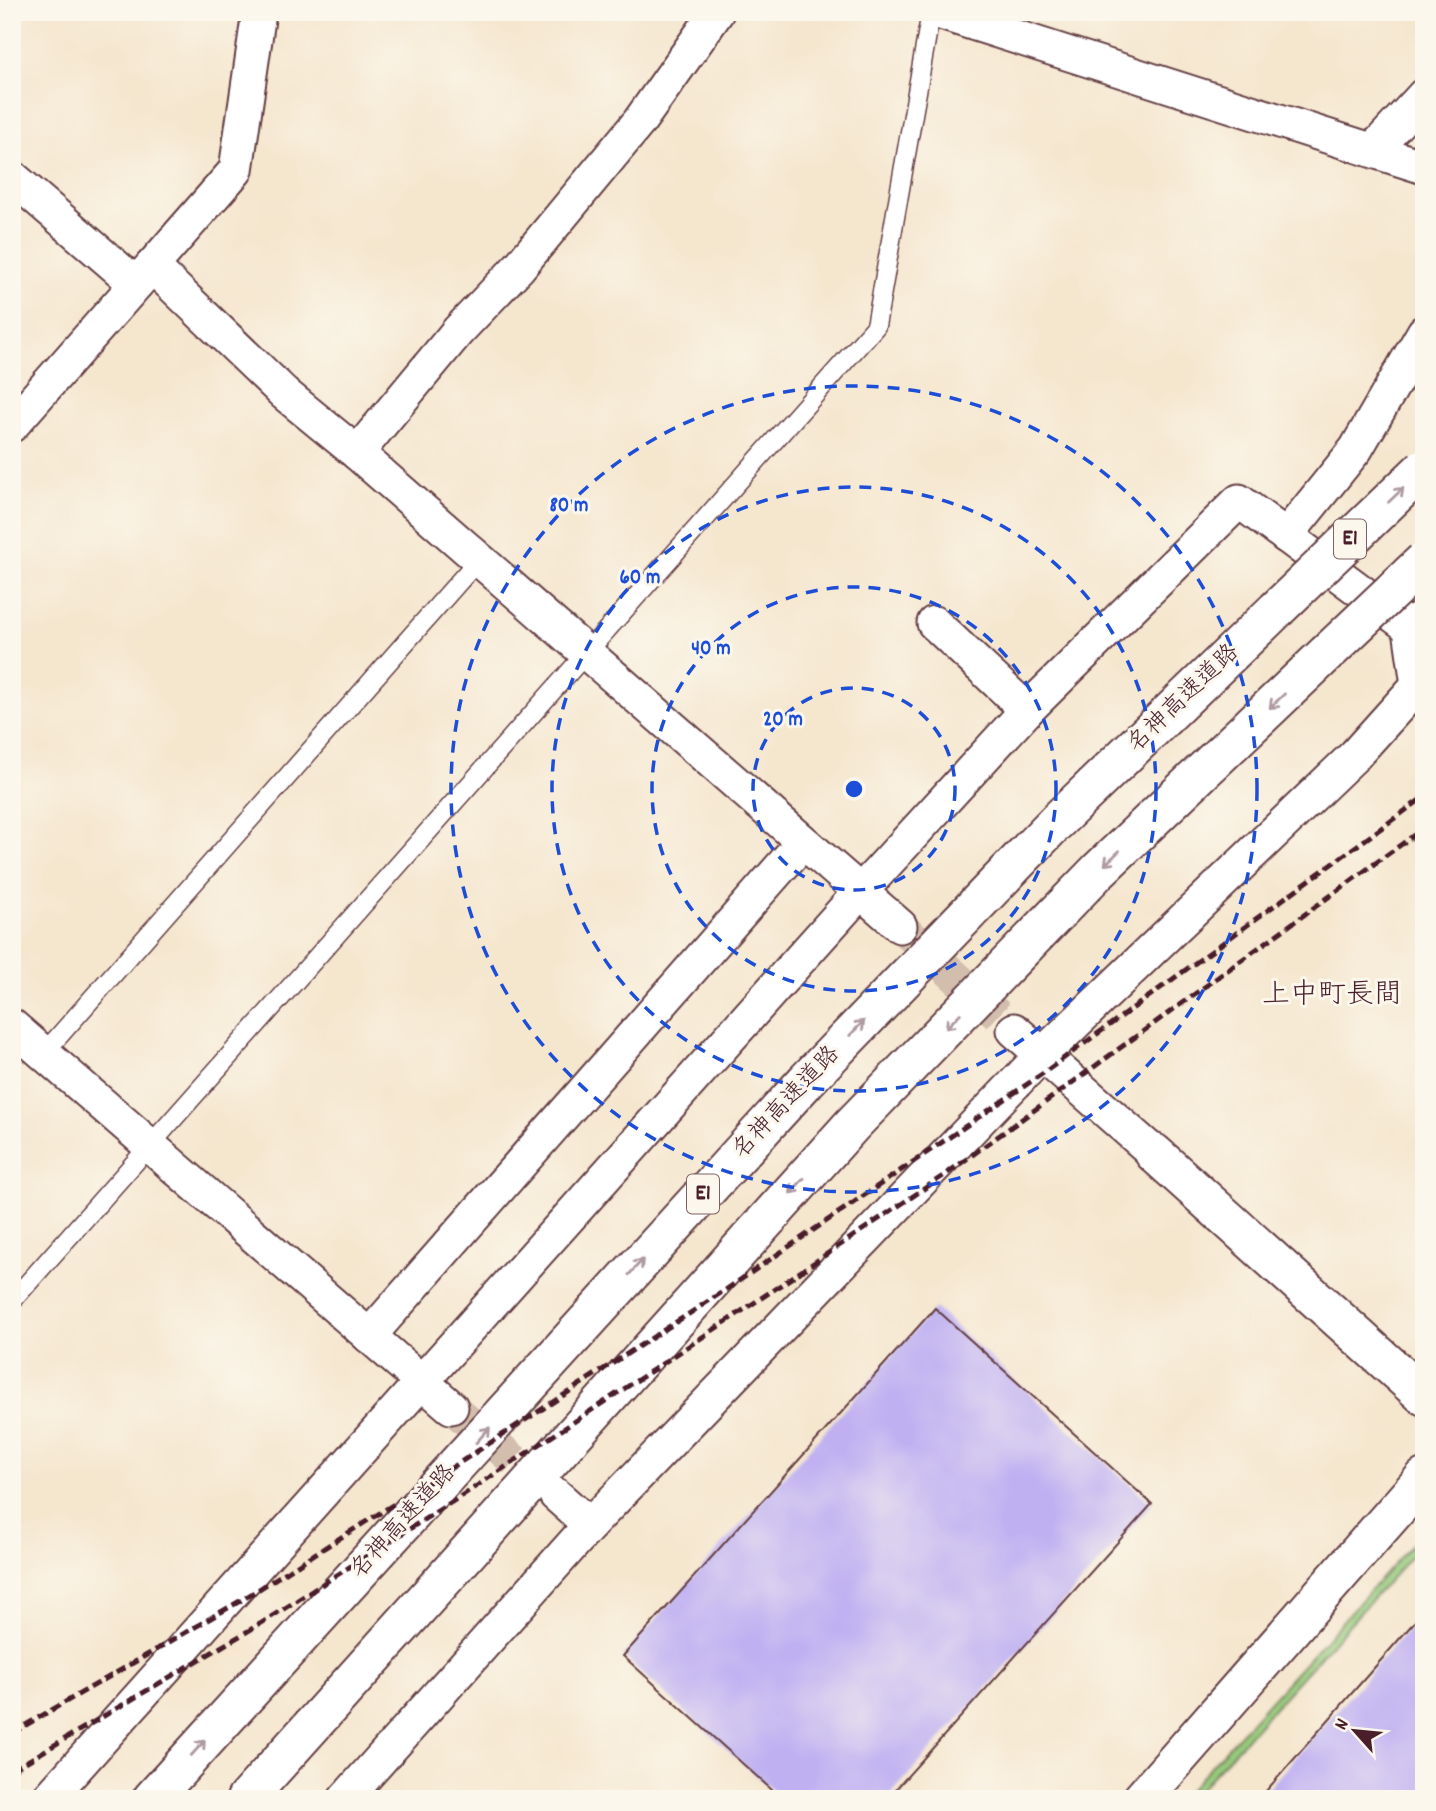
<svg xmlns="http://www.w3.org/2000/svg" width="1436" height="1811" font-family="Dekko,'Klee One',sans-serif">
<rect width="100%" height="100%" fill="#fbf7ec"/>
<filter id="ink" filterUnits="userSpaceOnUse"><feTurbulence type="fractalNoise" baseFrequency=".0143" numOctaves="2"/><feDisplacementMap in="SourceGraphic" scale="14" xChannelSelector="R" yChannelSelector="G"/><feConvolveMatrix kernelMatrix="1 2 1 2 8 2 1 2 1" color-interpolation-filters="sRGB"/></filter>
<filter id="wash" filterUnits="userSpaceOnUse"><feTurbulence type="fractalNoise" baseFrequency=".00686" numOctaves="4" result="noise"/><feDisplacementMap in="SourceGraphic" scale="28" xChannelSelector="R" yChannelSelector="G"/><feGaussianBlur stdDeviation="1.57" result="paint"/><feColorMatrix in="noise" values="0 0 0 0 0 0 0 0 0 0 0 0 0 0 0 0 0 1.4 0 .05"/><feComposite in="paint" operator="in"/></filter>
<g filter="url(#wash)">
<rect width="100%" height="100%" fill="#f5e6ce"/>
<!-- green -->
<polygon fill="#95ca7c" stroke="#707454" stroke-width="2" points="1424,1531 1424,1542 1191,1799 1181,1799"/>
<g id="blocks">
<!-- building -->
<g fill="#bfb0f2">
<polygon points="935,1308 1152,1504 887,1799 782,1799 623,1656"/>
<polygon points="1424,1611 1424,1799 1259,1799"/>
</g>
</g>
</g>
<g filter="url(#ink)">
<use href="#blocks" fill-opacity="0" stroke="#643d43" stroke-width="2"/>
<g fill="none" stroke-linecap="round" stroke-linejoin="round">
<!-- minor-tunnel -->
<g stroke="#d3bead" stroke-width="33" stroke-dasharray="33 17" stroke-linecap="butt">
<polyline points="900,926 1014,1030"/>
<polyline points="451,1407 554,1494"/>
</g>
<!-- service casing -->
<g stroke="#643d43" stroke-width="21">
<g id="service">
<polyline points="44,1053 479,559"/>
<polyline points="12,1301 876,326 931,12"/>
</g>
</g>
<!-- minor casing -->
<g stroke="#643d43" stroke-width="37">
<g id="minor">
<polyline points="938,12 1424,167"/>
<polyline points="1373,150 1424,95"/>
<polyline points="12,177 136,284"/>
<polyline points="152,266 236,170 259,12"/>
<polyline points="12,425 152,266 285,394 357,453 900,926"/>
<polyline points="357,453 458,331 519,267 639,122 717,12"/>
<polyline points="1286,536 1356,449 1424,332"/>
<polyline points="934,623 1027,710"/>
<polyline points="12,1026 451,1407"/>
<polyline points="1014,1030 1154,1153"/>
<polyline points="369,1336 803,842"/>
<polyline points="556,1495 590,1525"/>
<polyline points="48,1799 861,891 1027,710 1239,501 1424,638"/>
<polyline points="345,1799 590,1525 1043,1054 1355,755 1418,685 1410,629 1420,619"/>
</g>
</g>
<!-- tertiary casing -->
<g stroke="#643d43" stroke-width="42">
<g id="tertiary">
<polyline points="1154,1153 1424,1396"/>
<polyline points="1142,1799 1424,1478"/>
</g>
</g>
<!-- motorway casing -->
<g stroke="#643d43" stroke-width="42">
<g id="motorway">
<polyline points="152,1799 806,1081 1054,824 1276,610"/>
<polyline points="246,1799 852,1125 1099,870 1326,654"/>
</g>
</g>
<!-- service -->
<use href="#service" stroke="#fff" stroke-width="18"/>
<!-- minor -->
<use href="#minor" stroke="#fff" stroke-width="33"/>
<!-- tertiary -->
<use href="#tertiary" stroke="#fff" stroke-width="38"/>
<!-- motorway -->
<use href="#motorway" stroke="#fff" stroke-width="38"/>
<!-- rail -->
<g stroke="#4a1f2b" stroke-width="5" stroke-dasharray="10 5" stroke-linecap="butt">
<polyline points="12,1733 240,1601 456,1465 724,1291 1042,1074 1424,797"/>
<polyline points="12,1770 260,1624 472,1489 730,1319 946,1174 1424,828"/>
</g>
<!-- motorway-bridge casing -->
<g stroke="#643d43" stroke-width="42" stroke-linecap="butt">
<g id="motorway-bridge">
<polyline points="1276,610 1424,468"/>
<polyline points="1326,654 1424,561"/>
</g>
</g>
<!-- motorway-bridge -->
<use href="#motorway-bridge" stroke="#fff" stroke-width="38"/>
</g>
<!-- one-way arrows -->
<defs><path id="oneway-shaft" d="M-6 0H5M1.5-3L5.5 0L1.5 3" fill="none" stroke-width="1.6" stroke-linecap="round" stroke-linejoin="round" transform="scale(1.75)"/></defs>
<g stroke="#ae9aa0">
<use href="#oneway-shaft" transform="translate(1396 495) rotate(-44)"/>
<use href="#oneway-shaft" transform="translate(1277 701) rotate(136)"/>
<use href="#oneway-shaft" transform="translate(1112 858) rotate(136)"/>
<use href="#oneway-shaft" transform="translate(953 1021) rotate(134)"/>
<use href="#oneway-shaft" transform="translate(857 1028) rotate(-46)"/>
<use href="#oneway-shaft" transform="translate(797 1186) rotate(132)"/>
<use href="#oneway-shaft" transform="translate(636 1267) rotate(-48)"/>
<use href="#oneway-shaft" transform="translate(483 1435) rotate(-48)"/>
<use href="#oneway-shaft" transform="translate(198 1748) rotate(-48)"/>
</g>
</g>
<!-- distance rings -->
<g fill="none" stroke="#1d4ed8" stroke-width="3.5" stroke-dasharray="12 9">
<circle cx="854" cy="789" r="101"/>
<circle cx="854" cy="789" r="202"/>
<circle cx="854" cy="789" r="302"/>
<circle cx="854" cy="789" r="403"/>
</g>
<g text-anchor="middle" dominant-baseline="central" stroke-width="6" stroke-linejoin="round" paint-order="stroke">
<!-- shield labels -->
<g fill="#fbf7ec" stroke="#7f6065" stroke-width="2">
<rect x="1334" y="519.5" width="32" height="39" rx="5"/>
<rect x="687" y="1174.5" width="32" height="39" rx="5"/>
</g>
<g font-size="23" font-weight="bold" fill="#4a1f2b">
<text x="1350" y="539">E1</text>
<text x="703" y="1194">E1</text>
</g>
<!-- street labels -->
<g font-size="24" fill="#4a1f2b" stroke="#fbf7ec">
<text transform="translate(1184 699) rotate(-44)">名神高速道路</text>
<text transform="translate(787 1103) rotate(-47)">名神高速道路</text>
<text transform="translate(404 1522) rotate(-48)">名神高速道路</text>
</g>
<!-- quarter labels -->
<g font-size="28" fill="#4a1f2b" stroke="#fbf7ec">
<text x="1332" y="997">上中町長間</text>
</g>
</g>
<circle cx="854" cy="789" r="10" fill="#1d4ed8" stroke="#fbf7ec" stroke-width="3.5"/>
<g font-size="21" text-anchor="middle" font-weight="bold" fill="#1d4ed8" stroke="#fbf7ec" stroke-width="6" stroke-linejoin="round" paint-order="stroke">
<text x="569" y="511">80 m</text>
<text x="640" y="583">60 m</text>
<text x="711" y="654">40 m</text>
<text x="783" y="725">20 m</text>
</g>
<!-- margin -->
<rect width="1436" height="1811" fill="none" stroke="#fbf7ec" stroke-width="42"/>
<!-- north arrow -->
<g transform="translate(1355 1731) rotate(297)" stroke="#fbf7ec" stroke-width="5" paint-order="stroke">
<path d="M0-5L12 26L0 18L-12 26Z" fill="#4a1f2b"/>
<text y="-10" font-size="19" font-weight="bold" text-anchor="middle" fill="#4a1f2b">N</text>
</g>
</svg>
